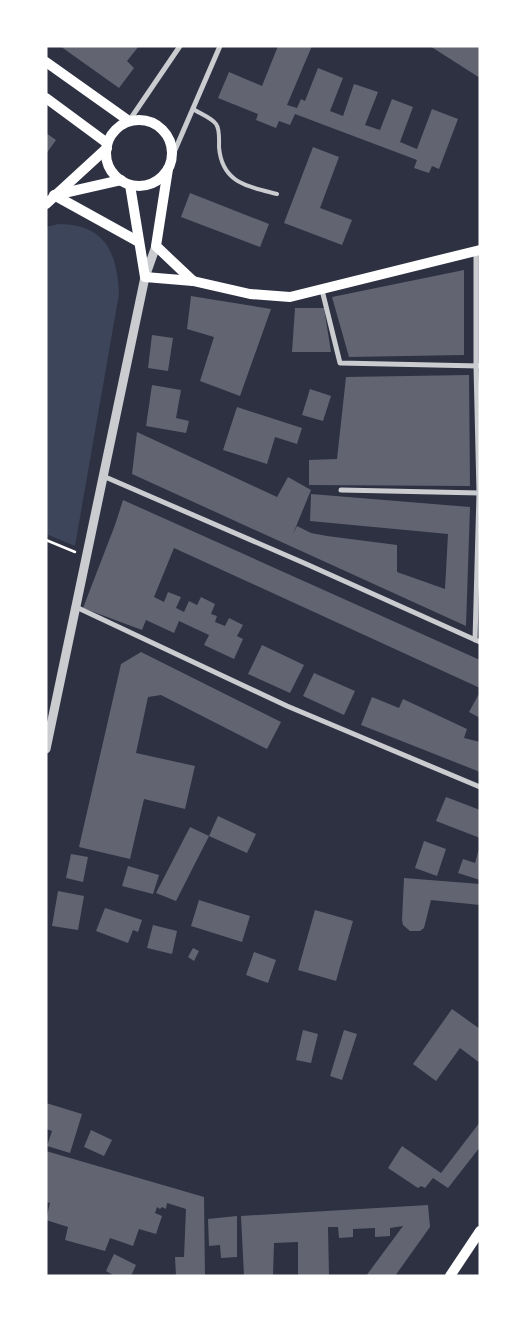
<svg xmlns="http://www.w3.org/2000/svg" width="526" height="1322" font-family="'Titillium Web',sans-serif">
<rect width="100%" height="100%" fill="#2d3142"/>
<!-- green -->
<path fill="#3c4559" d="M58 224C105 224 117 252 119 294L75 546 46 534V227Z"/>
<!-- building -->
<g fill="#626471">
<polygon points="60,46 106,47 139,46 127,61 134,68 119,88"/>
<polygon points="278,46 312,46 287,105 297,108 301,99 305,101 318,68 343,78 330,111 343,116 354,84 378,92 365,125 380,130 392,99 413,107 400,142 417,149 432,109 458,119 439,169 432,166 429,173 414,168 417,160 295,114 290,125 279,121 276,128 256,120 258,114 218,98 229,72 262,86"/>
<polygon points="430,46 480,46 480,78"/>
<polygon points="46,133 56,140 46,154"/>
<polygon points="313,147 339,157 320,208 352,220 342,245 284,223"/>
<polygon points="190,193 269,224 260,247 181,217"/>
<polygon points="464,270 464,355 349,357 332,297"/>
<polygon points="191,296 271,309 240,396 200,381 214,337 187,329"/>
<polygon points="295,308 324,308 331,352 292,352"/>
<polygon points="152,335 173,338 168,371 148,368"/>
<polygon points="469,375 470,486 309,485 309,460 337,459 346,377"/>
<polygon points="152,385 181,390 176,418 189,421 186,433 146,426"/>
<polygon points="310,389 331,396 323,421 302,415"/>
<polygon points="237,407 302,428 297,444 275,437 267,464 223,450"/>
<polygon points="137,432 277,497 288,477 311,490 293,534 297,526 311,533 327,536 397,545 397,572 445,589 448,534 310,521 311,494 470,507 466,626 132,474"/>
<polygon points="123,500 480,660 480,688 174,548 154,597 164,602 168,592 181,597 176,608 184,612 189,601 197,605 201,597 215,604 211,614 217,616 215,622 225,626 229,618 243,625 237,636 243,639 234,659 204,645 209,635 179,621 174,633 146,620 142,630 83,608 115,525"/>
<polygon points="262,645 304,665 290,693 248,674"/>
<polygon points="141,652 281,722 267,749 161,695 148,697 136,753 195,766 185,809 144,799 130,859 79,847 121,664"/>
<polygon points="314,673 355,691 344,715 303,696"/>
<polygon points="480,692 480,718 469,712"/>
<polygon points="372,697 399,708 403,699 467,729 464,738 480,742 480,772 361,725"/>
<polygon points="446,797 480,810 480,838 436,821"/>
<polygon points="218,816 256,834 247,853 209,836"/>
<polygon points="190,827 209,836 176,901 156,893"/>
<polygon points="424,841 446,849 437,876 415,868"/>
<polygon points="479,849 480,880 458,873 463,859 475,863"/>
<polygon points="71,854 88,857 83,882 66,878"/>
<polygon points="128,866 159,875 153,894 122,886"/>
<polygon points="404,878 480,884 480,905 431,900 424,928 420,931 410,931 403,925 402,920"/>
<polygon points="58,891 84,896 78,930 52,926"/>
<polygon points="199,900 250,916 242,942 191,926"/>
<polygon points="105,908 142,920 138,932 133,930 128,943 96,931"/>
<polygon points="315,910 353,921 336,981 298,970"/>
<polygon points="153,925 177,931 172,954 147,948"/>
<polygon points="193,948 199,951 194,961 188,957"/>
<polygon points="254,952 276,960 268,983 246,975"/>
<polygon points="452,1009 480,1029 480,1063 460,1048 436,1081 413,1064"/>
<polygon points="303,1030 318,1034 311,1063 296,1060"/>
<polygon points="344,1030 357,1034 342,1080 330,1076"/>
<polygon points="46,1103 82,1114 70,1153 47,1146 52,1131 46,1129"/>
<polygon points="480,1122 480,1147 448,1188 433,1178 425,1188 421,1186 418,1188 388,1168 402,1146 441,1173"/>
<polygon points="91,1130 112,1140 104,1156 84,1147"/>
<polygon points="46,1151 204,1197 205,1276 176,1276 175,1257 184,1257 186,1209 167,1203 166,1209 162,1207 160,1209 157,1207 155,1213 162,1216 156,1234 139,1229 133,1246 110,1238 105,1251 65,1240 68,1227 46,1220 50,1203 46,1202"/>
<polygon points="428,1205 430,1227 395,1276 366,1276 403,1226 390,1228 390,1236 375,1237 375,1228 353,1229 353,1237 339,1238 338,1227 328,1227 329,1276 298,1276 298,1242 274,1243 273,1276 244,1276 241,1216"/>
<polygon points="237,1216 237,1257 221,1258 220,1245 209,1246 208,1219"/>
<polygon points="114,1254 136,1265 131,1276 115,1276 106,1271"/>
</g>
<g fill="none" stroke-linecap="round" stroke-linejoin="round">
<!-- path -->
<polyline stroke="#fff" stroke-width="2.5" points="46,540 75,552"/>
<!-- service -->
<path stroke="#caccd0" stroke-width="4" d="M193 109C199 113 212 118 216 124 220 129 219 140 219 147 222 183 247 186 277 194"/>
<!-- minor -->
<g stroke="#caccd0" stroke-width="5">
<polyline points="129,121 180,46"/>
<polyline points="172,157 220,46"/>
<polyline points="322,290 340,363 480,366"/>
<polyline points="103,476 304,563 480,642"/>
<polyline points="341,490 480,493"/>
<polyline points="76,607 287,706 480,787"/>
<polyline points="475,640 479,493 476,366 476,251"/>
</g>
<!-- tertiary -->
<polyline stroke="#caccd0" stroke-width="9" points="46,749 145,277 156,246"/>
<!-- secondary -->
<g stroke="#fff" stroke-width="10">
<polyline points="46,62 129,121"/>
<polyline points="46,98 107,143"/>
<circle cx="139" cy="153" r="33"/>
<polyline points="168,169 156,246 193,281"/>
<polyline points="130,185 145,277 193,281 250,294 290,297 480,250"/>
<polyline points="54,195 139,242"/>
<polyline points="55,195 121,180"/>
<polyline points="46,204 107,148"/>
<polyline points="450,1276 480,1231"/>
</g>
</g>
<!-- border -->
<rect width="526" height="1322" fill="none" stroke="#ffffff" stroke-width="95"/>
</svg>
